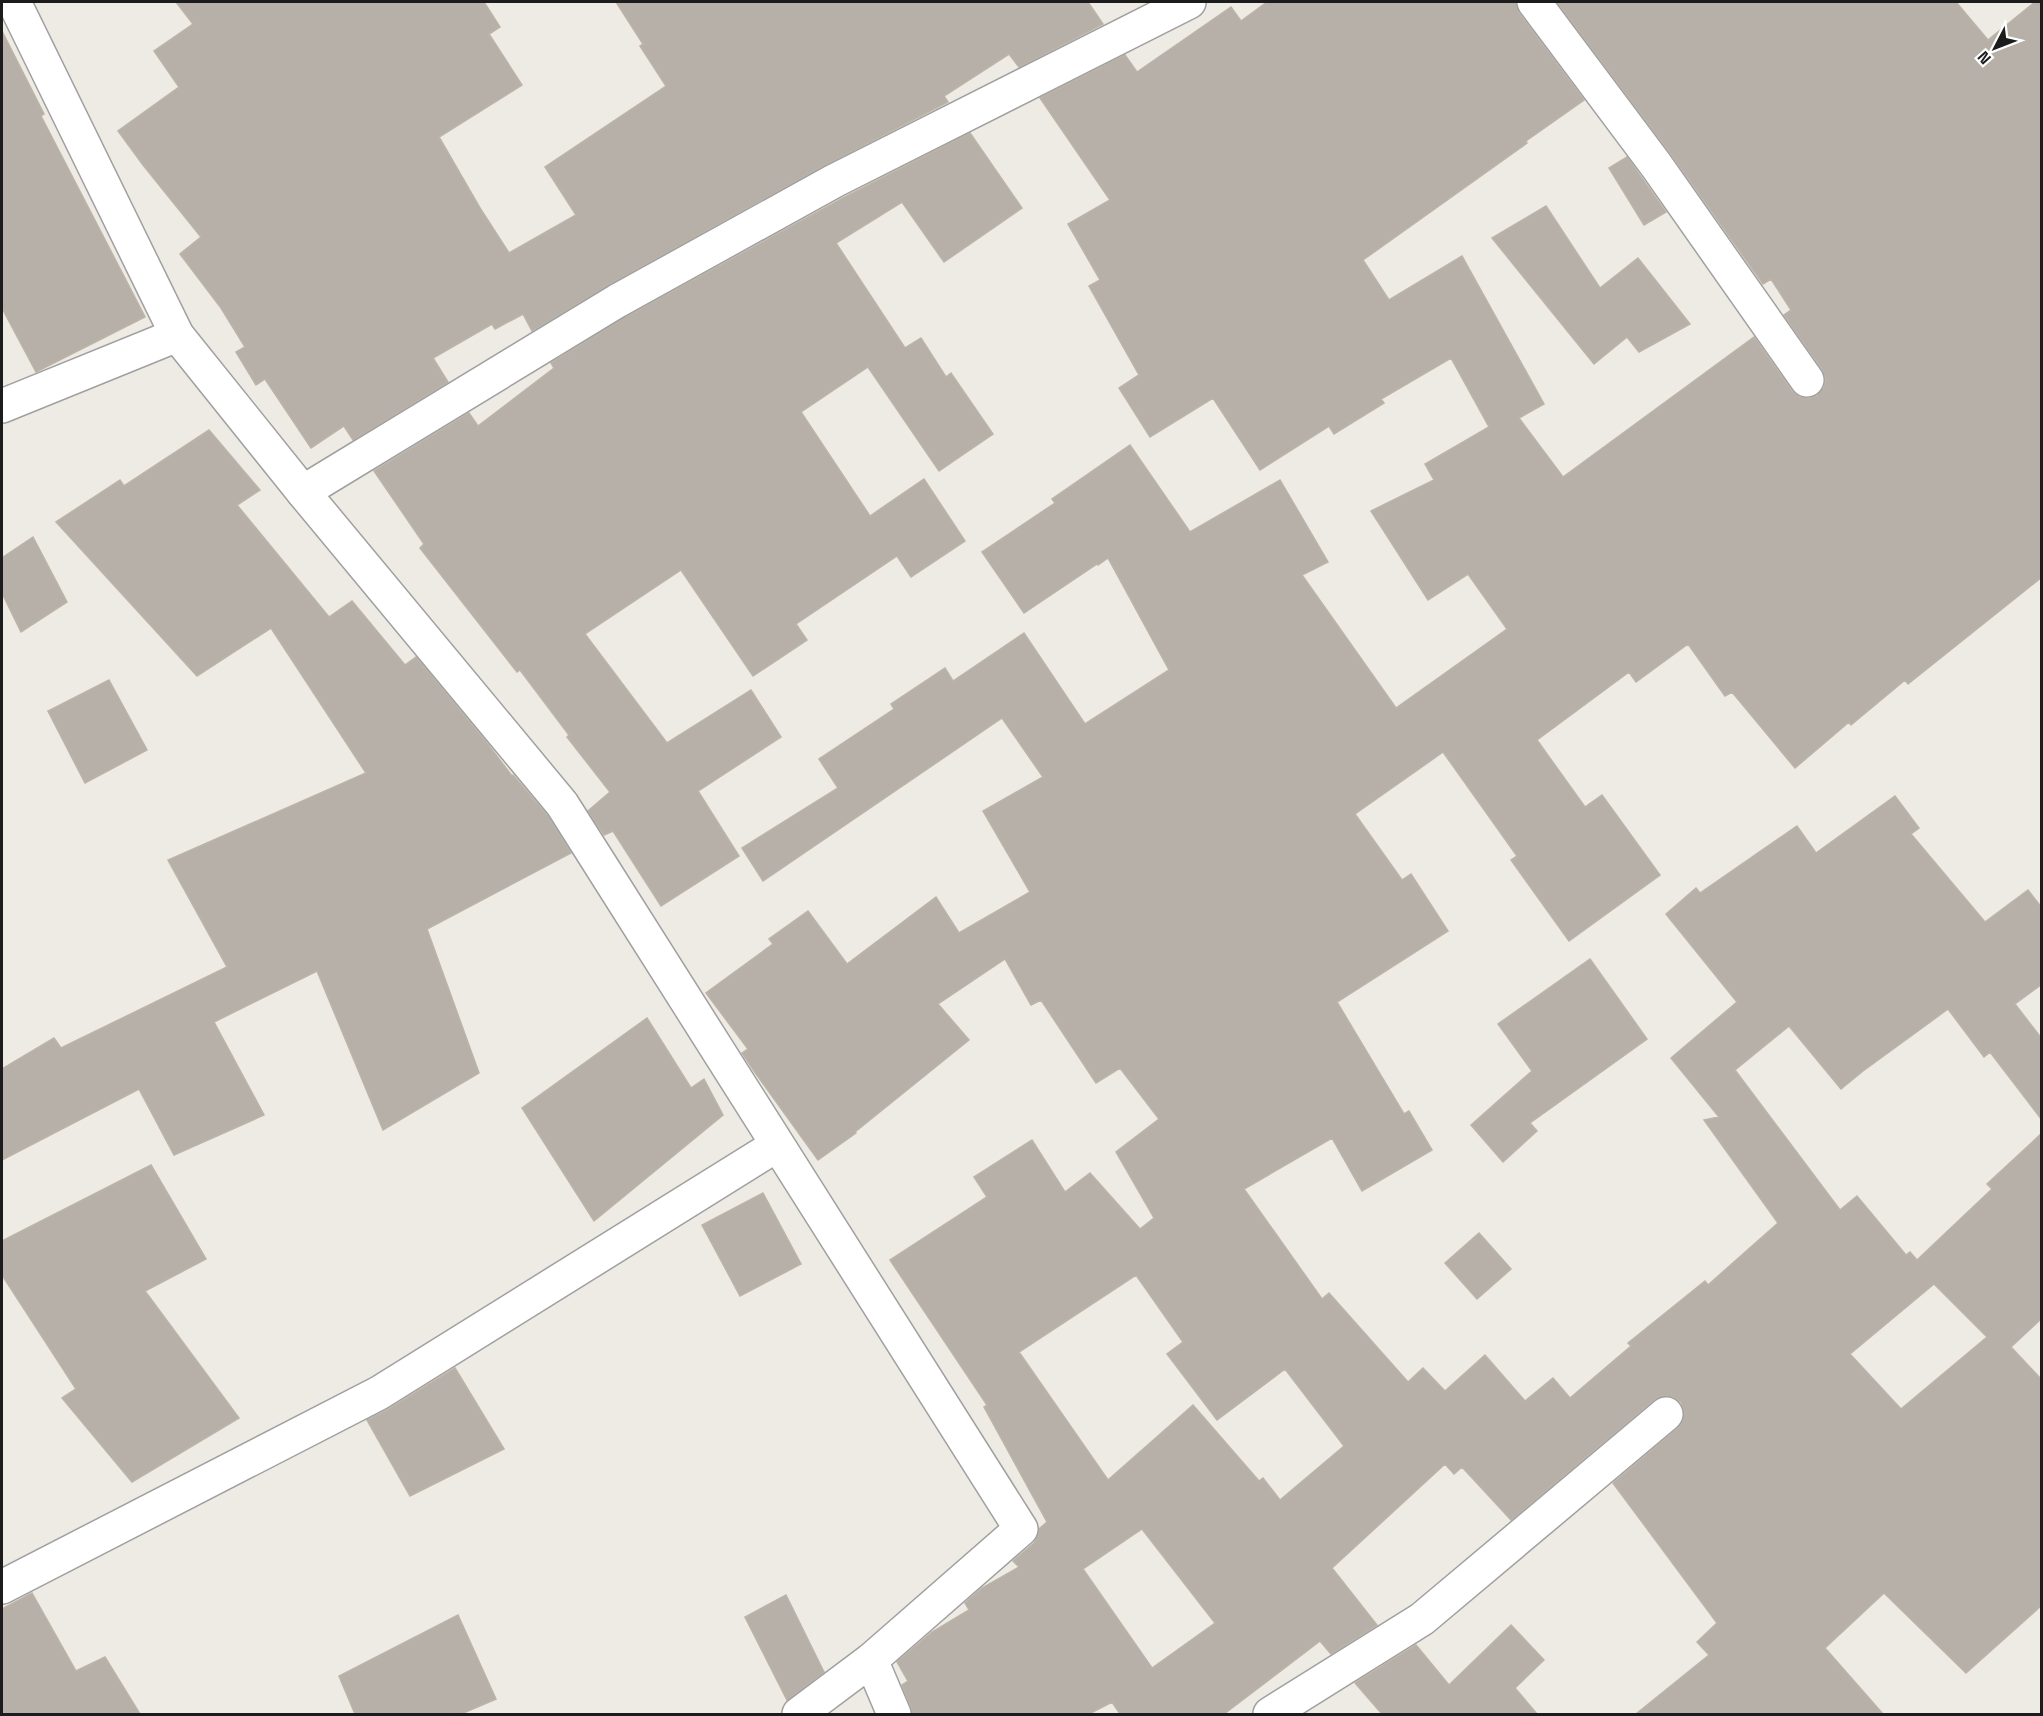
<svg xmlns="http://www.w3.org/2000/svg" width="2043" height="1716" font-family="'Space Grotesk',sans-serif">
<rect width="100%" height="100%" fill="#edebe3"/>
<!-- building -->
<g fill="#b6b0a9" stroke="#bdb3a7" stroke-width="1.5" fill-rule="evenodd">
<polygon points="176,2 484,2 500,27 489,34 522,85 439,137 480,208 509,253 576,215 545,167 666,86 640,46 643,44 616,2 1088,2 1103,24 1019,67 1009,54 944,96 948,102 825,165 608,285 532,331 523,314 495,329 492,324 433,358 448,382 353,440 344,426 311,448 265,379 256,385 236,352 245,347 221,308 180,254 201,237 143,165 118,131 179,87 154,51 193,24"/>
<path d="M1267 2H1516L1519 13 1584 100 1526 141 1527 143 1363 260 1389 300 1462 256 1544 404 1519 418 1563 477 1754 337 1792 391 1799 397 1808 399 1817 396 1824 388 1826 379 1822 369 1784 315 1791 310 1771 279 1763 284 1671 154 1557 2H1956L1988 40 2035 2H2042V577L1908 684 1905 680 1851 725 1849 722 1795 768 1732 692 1725 696 1688 644 1636 682 1629 672 1537 740 1585 807 1602 795 1660 875 1569 941 1511 860 1517 856 1443 752 1355 814 1402 880 1411 874 1448 931 1337 1002 1404 1114 1409 1111 1432 1150 1362 1191 1332 1138 1244 1189 1322 1299 1329 1293 1408 1382 1423 1368 1445 1391 1485 1355 1525 1401 1553 1378 1570 1398 1631 1346 1628 1343 1705 1281 1708 1285 1778 1223 1704 1120 1719 1117 1671 1058 1737 1002 1666 914 1696 888 1700 893 1797 826 1816 853 1895 796 1919 828 1911 834 1985 922 2028 890 2042 908V984L2015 1004 2042 1039V1120L1990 1052 1984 1057 1948 1009 1863 1071 1841 1089 1789 1026 1735 1070 1840 1210 1857 1196 1906 1255 1910 1252 1917 1260 1992 1189 1987 1184 2042 1133V1318L2011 1347 2042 1380V1605L1966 1673 1884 1593 1825 1648 1883 1714H1636L1709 1655 1697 1642 1717 1623 1613 1483 1678 1428 1683 1421 1684 1411 1681 1402 1673 1397 1663 1396 1654 1400 1511 1520 1462 1467 1454 1474 1445 1464 1332 1568 1377 1625 1331 1654 1320 1641 1224 1714H1120L1112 1702 1089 1714H912L911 1707 902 1685 908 1681 897 1662 932 1632 969 1610 965 1603 982 1588 1019 1567 1013 1561 1034 1543 1038 1536 1039 1529 1047 1522 984 1407 987 1405 890 1260 987 1197 974 1177 1032 1140 1065 1192 1090 1173 1140 1229 1154 1218 1116 1152 1159 1119 1120 1068 1096 1083 1041 1000 1031 1005 1005 959 938 1004 969 1040 855 1132 856 1133 818 1160 754 1071 742 1053 748 1049 706 993 773 944 769 939 808 911 847 964 936 897 959 933 1030 892 983 811 1043 777 1002 718 763 881 742 848 838 788 819 759 894 709 891 704 945 668 953 681 1024 633 1085 724 1169 670 1108 558 1098 565 1097 564 1024 613 982 552 1055 503 1052 499 1130 445 1190 532 1280 480 1328 562 1302 575 1396 708 1507 629 1468 574 1428 600 1371 511 1434 480 1425 464 1489 427 1451 358 1381 399 1384 403 1334 434 1329 426 1260 470 1213 398 1150 437 1119 388 1139 375 1089 286 1100 280 1068 224 1110 200 1040 98 1125 55 1137 72 1231 7 1241 21ZM1136 1275 1183 1342 1167 1354 1217 1420 1285 1369 1344 1446 1280 1500 1263 1478 1259 1481 1193 1405 1108 1480 1019 1352ZM1934 1284 1987 1337 1901 1409 1850 1354ZM1142 1529 1215 1623 1152 1668 1083 1569Z"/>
<polygon points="2,31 44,114 41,116 145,317 36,372 2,308"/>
<polygon points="970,133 1022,208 944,262 902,202 836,243 905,348 921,338 946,377 951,373 993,434 939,471 868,367 801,412 870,516 924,479 965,541 911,577 897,556 796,624 807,640 753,676 681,570 585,634 667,743 751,690 781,737 698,791 739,856 661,906 613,831 604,835 588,811 610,792 567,737 569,735 520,670 517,672 420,548 424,544 374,471 469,413 478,426 554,368 551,363 626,317 843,198"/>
<polygon points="1627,157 1666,212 1644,225 1609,168"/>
<polygon points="1546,206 1600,288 1638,258 1690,324 1639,352 1627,337 1594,364 1492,238"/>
<polygon points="209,430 260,490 237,505 329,617 352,601 405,665 416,657 487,743 512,776 513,775 547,815 571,853 427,929 479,1073 383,1130 317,971 214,1022 264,1115 174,1155 139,1089 2,1160 2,1069 54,1038 61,1048 227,967 168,860 366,773 271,628 197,676 56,522 120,480 124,486"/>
<polygon points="33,537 67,602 21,632 2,593 2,558"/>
<polygon points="109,680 147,750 85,783 48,711"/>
<polygon points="1590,959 1647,1039 1530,1123 1537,1131 1503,1162 1471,1125 1532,1071 1498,1024"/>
<polygon points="647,1018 691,1088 704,1079 723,1115 594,1221 522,1108"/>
<polygon points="151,1165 206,1259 145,1291 239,1418 132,1482 62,1398 76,1389 2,1275 2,1241"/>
<polygon points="763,1193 801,1264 740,1296 702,1225"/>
<polygon points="1479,1233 1511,1269 1477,1299 1445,1263"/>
<polygon points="455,1368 504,1449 410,1496 367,1420 389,1409"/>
<polygon points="32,1593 76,1671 105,1657 140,1714 2,1714 2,1609"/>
<polygon points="786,1595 824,1672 787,1700 745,1617"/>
<polygon points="458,1615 496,1699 461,1714 355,1714 339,1676"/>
<polygon points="1511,1625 1544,1660 1515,1688 1537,1714 1382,1714 1355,1683 1416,1645 1449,1685"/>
</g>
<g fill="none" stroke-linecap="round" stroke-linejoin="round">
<!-- street casing -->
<g stroke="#a0a0a0" stroke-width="36">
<g id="street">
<polyline points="14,2 177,335 303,492 562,804 1021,1529 871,1660 799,1714"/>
<polyline points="1534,2 1656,165 1807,380"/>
<polyline points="2,406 177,335"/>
<polyline points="303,492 617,301 834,181 1189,2"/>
<polyline points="2,1587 379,1393 777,1145"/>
<polyline points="871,1660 894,1714"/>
<polyline points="1270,1714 1422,1619 1666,1414"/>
</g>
</g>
<!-- street -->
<use href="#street" stroke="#fff" stroke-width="33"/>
</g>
<!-- border -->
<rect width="2043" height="1716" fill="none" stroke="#1c1c1c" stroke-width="6"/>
<!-- north arrow -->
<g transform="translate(1995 48) rotate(228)" stroke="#ffffff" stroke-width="4.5" paint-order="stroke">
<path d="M0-4.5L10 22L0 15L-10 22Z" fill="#1c1c1c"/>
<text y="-9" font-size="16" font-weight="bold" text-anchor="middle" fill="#1c1c1c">N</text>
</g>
</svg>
